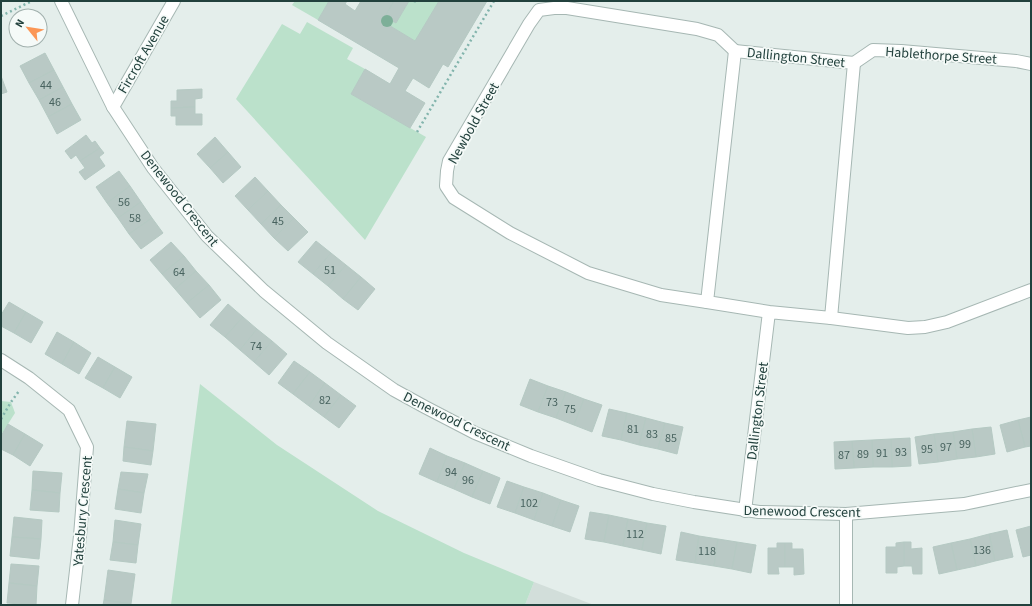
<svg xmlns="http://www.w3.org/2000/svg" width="1032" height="606" font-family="'Source Sans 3',sans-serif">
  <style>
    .built { fill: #d2deda }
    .green { fill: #bbe1cb }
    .building { fill: #b9c9c5; stroke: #b5c9c3 }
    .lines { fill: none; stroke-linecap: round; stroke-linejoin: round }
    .minor-casing { stroke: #a6b7b3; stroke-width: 14 }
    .path { stroke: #82b4ac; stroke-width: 2.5; stroke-dasharray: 2 3; stroke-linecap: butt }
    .minor { stroke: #fff; stroke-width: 12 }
    .tree { fill: #7daf98 }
    .labels { text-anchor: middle; stroke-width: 3.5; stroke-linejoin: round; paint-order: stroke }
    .number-label { font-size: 12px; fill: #48635f }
    .street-label { font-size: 14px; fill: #22413d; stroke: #f5faf8 }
  </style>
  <rect width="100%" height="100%" fill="#e4eeeb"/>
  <path class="built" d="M534,582L594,605H525Z"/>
  <g class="green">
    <path d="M295,1H329L318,20L292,5Z"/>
    <path d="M409,1H439L415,41L382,21L385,17L396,23Z"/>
    <path d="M307,22L353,48L347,59L365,69L351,94L426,137L365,240L236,99L282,24L300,34Z"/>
    <path d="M200,384L277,445L378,511L464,553L534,582L525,605H171Z"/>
    <path d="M1,401L11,402L15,413L1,435Z"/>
  </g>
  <g class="building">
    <path d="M329,1H347L345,4L355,11L361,1H394L382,21L415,41L439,1H487L448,67L443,64L429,88L413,78L405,91L425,103L410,128L351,94L365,69L390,84L399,68L318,20Z"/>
    <path d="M394,1H409L396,23L385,17Z"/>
    <path d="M45,53L54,70L29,83L20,66Z"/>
    <path d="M54,70L63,87L39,100L29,83Z"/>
    <path d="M1,76L7,92L1,94Z"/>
    <path d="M63,87L72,104L48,117L39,100Z"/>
    <path d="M202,89V98L195,99V107L171,108V101H177V90Z"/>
    <path d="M72,104L81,120L57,134L48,117Z"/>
    <path d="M195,107V114H202V125H176V116H171V108Z"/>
    <path d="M86,135L92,143L95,141L100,148L80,161L76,155L71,159L65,151Z"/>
    <path d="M215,137L228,152L210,168L197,154Z"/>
    <path d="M100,148L104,153L99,157L105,166L85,180L79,172L85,168L80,161Z"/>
    <path d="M228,152L241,167L223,183L210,168Z"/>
    <path d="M119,171L130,186L107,203L96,187Z"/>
    <path d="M255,177L268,191L248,210L235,196Z"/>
    <path d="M130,186L141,202L118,218L107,203Z"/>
    <path d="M268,191L281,205L261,224L248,210Z"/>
    <path d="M141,202L152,218L129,234L118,218Z"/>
    <path d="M281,205L294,218L274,238L261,224Z"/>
    <path d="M152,218L163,233L141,249L129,234Z"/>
    <path d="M294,218L308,232L288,251L274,238Z"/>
    <path d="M316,241L331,253L313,274L298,262Z"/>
    <path d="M171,242L184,256L162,274L150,260Z"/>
    <path d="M331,253L346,265L328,286L313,274Z"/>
    <path d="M184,256L196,271L175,289L162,274Z"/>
    <path d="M346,265L361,277L343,299L328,286Z"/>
    <path d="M196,271L209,285L187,303L175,289Z"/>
    <path d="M361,277L375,289L358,310L343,299Z"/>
    <path d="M209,285L221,300L200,318L187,303Z"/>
    <path d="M9,302L26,312L14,333L1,326V315Z"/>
    <path d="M228,304L243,317L225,337L210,325Z"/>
    <path d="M26,312L43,322L31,343L14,333Z"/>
    <path d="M243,317L257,329L240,350L225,337Z"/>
    <path d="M257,329L272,341L254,362L240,350Z"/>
    <path d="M57,332L74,342L62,364L45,354Z"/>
    <path d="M272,341L287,354L269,375L254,362Z"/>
    <path d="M74,342L91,353L79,374L62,364Z"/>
    <path d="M98,357L115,367L103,388L85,378Z"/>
    <path d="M294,361L310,372L293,394L278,383Z"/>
    <path d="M115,367L132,377L120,398L103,388Z"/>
    <path d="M310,372L325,383L309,406L293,394Z"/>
    <path d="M530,379L548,386L538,412L520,405Z"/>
    <path d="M325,383L341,395L324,417L309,406Z"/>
    <path d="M548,386L566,392L556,418L538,412Z"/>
    <path d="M566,392L584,399L574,425L556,418Z"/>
    <path d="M341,395L356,406L339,428L324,417Z"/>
    <path d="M584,399L602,405L592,432L574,425Z"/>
    <path d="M609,409L627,413L621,440L602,436Z"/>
    <path d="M627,413L646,418L639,445L621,440Z"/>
    <path d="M1031,417V446L1025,447L1018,420Z"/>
    <path d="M646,418L665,423L658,449L639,445Z"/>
    <path d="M1018,420L1025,447L1007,452L1000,425Z"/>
    <path d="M127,421L156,424L153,451L124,447Z"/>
    <path d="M665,423L683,427L677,454L658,449Z"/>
    <path d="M8,424L25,434L13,455L1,449V436Z"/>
    <path d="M991,427L995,454L976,457L972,429Z"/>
    <path d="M972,429L976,457L957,459L953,432Z"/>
    <path d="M953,432L957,459L938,462L934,434Z"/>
    <path d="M25,434L43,445L30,466L13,455Z"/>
    <path d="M934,434L938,462L919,464L915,437Z"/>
    <path d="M910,438L911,466L892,467L891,439Z"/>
    <path d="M891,439L892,467H873L872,440Z"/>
    <path d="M872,440L873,467L854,468L852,441Z"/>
    <path d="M852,441L854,468L835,469L834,442Z"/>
    <path d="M124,447L153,451L151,465L123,461Z"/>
    <path d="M430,448L447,456L437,482L419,474Z"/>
    <path d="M447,456L465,463L454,489L437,482Z"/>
    <path d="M465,463L483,471L472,497L454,489Z"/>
    <path d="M33,471L62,473L60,493L32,490Z"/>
    <path d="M483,471L500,478L490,504L472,497Z"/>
    <path d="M121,472L148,474L144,493L118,489Z"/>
    <path d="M507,481L524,487L515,513L497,507Z"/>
    <path d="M524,487L543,493L534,520L515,513Z"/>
    <path d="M118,489L144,493L141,513L115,509Z"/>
    <path d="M32,490L60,493L59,512L30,510Z"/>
    <path d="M543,493L561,500L552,526L534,520Z"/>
    <path d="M561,500L579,506L570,532L552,526Z"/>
    <path d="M590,512L609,515L604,542L585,539Z"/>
    <path d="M609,515L628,519L623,546L604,542Z"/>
    <path d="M14,517L42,520L41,539L12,537Z"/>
    <path d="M628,519L647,523L642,550L623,546Z"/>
    <path d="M115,520L141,524L138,545L113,542Z"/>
    <path d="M647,523L666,526L661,554L642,550Z"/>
    <path d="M1031,526V555L1023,557L1016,530Z"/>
    <path d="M1007,530L1013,557L995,561L989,534Z"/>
    <path d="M681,532L699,536L695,563L676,560Z"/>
    <path d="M989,534L995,561L976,566L970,539Z"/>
    <path d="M699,536L718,539L714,566L695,563Z"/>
    <path d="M12,537L41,539L39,559L10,556Z"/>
    <path d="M718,539L737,542L732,569L714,566Z"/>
    <path d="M970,539L976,566L957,570L951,543Z"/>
    <path d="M113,542L138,545L136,563L110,560Z"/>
    <path d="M737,542L756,545L751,573L732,569Z"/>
    <path d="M904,542H911V549L922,548V574H913L912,566H904Z"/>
    <path d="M904,542V566L897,567V573H886V547H896V543Z"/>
    <path d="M777,543H785V567H778L779,574H768V548H777Z"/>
    <path d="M785,543H792V549H803L804,574L794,575V567H785Z"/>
    <path d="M951,543L957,570L939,574L933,547Z"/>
    <path d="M11,564L39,566L37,586L9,583Z"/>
    <path d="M108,570L135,574L131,604L104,600Z"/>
    <path d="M9,583L37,586L36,605L7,603Z"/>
    <path d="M104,600L131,604L130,605H103Z"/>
  </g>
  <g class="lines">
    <g class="minor-casing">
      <g id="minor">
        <path d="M61,1L113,107L153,168L207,236L264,291L327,343L394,390L425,407L475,433L531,456L599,480L653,494L694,502L759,512L846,514L964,504L1031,490"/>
        <path d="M854,63L873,50L901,51L1016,61L1031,64"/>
        <path d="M113,107L174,1"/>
        <path d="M707,302L661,295L588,273L510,233L454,198L446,186L447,171L449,161L529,24L539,10L554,8H567L697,29L718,35L735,51"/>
        <path d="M831,318L908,328L925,327L947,322L1031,290"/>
        <path d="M1,360L29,378L69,410L87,447L80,536L72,605"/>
        <path d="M745,511L769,312L707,302L735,51L854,63L831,318L769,312"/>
        <path d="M846,605V514"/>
      </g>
    </g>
    <g class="path">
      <path d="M414,1L417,2L418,1"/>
      <path d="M1,16L32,1"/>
      <path d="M417,132L494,1"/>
      <path d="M1,419L11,402L19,391"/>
    </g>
    <use href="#minor" class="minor"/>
  </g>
  <circle class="tree" cx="387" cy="21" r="6"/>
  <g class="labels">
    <g class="number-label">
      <text x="46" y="89">44</text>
      <text x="55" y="106">46</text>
      <text x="124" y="206">56</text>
      <text x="135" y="222">58</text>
      <text x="278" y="225">45</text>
      <text x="330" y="274">51</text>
      <text x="179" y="276">64</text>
      <text x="256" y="350">74</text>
      <text x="325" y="404">82</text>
      <text x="552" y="406">73</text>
      <text x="570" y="413">75</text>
      <text x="633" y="433">81</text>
      <text x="652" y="438">83</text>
      <text x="671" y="442">85</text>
      <text x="965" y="448">99</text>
      <text x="946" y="451">97</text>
      <text x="927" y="453">95</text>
      <text x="901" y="456">93</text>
      <text x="882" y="457">91</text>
      <text x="863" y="458">89</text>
      <text x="844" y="459">87</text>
      <text x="451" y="476">94</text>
      <text x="468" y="484">96</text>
      <text x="529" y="507">102</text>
      <text x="635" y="538">112</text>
      <text x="982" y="554">136</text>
      <text x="707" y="555">118</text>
    </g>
    <g class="street-label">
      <text transform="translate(143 54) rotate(-60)" y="5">Fircroft Avenue</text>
      <text transform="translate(941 55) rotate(4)" y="5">Hablethorpe Street</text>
      <text transform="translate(796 57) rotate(6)" y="5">Dallington Street</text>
      <text transform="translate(473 123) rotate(-61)" y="5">Newbold Street</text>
      <text transform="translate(180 198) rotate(52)" y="5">Denewood Crescent</text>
      <text transform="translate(757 411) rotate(-83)" y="5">Dallington Street</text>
      <text transform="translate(457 421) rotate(26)" y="5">Denewood Crescent</text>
      <text transform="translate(82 511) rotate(-85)" y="5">Yatesbury Crescent</text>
      <text transform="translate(802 511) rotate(1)" y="5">Denewood Crescent</text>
    </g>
  </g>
  <rect width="1032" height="606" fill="none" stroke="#22413d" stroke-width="4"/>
  <g transform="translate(28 28) rotate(300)"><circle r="19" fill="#f5faf8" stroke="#a1b0ad"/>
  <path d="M0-3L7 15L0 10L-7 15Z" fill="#fb9655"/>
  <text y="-6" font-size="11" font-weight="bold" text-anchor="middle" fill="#22413d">N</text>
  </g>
</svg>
